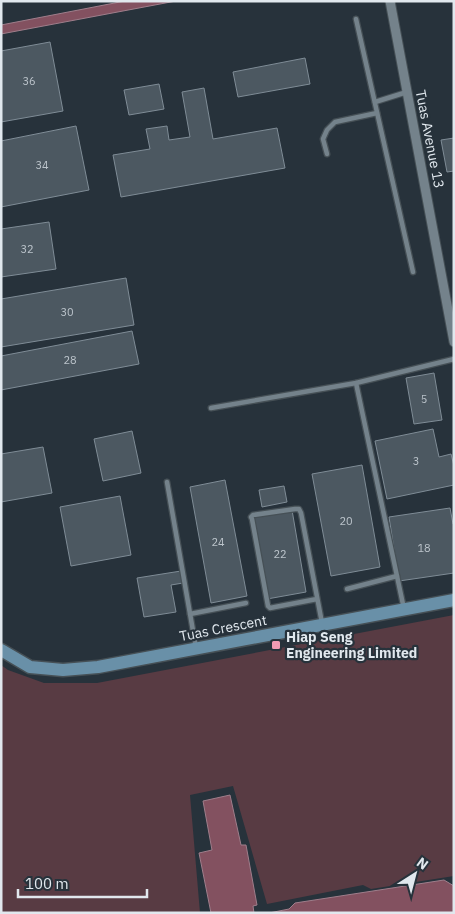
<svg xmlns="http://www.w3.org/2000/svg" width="455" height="914" font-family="'IBM Plex Sans',sans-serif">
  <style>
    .green { fill: #583b43 }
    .water { fill: #835160; stroke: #9f7e8b }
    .building { fill: #4c5861; stroke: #7f8c96 }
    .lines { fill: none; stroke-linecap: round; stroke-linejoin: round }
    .lane-casing { stroke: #465056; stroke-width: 7 }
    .street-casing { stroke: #465056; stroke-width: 11 }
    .secondary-casing { stroke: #465056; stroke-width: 15 }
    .lane { stroke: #74828b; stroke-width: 4.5 }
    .street { stroke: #74828b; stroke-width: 9 }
    .secondary { stroke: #6990a8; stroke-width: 12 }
    .poi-dot { fill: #f19ab3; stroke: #27323b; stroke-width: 2 }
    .labels { text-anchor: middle; stroke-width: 4.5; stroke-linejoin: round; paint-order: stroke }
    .number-label { font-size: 11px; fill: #bcc4cb }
    .street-label { font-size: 14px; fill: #e1e8ee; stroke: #27323b }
    .poi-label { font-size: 14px; font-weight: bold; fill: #e1e8ee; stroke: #27323b; text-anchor: start }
  </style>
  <rect width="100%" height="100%" fill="#27323b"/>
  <path class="green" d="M454,615V876L371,889L363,885L267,904L233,786L190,795L200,913H1V665L8,670L44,683H97Z"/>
  <g class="water">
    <path d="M125,1H176L1,34V25Z"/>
    <path d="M230,795L241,845H246L257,905L253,906L254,913H211L199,853L212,850L203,801Z"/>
    <path d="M444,880L454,886V913H269L289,909L295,903Z"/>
  </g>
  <g class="building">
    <path d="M50,42L63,111L1,122V51Z"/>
    <path d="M305,58L310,84L238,97L233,72Z"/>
    <path d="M159,84L164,109L129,115L124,90Z"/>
    <path d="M204,88L213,139L277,128L285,168L121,197L113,155L150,149L146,129L167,126L169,140L190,137L182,92Z"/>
    <path d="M76,126L89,190L1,207V141Z"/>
    <path d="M454,138V171L447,172L441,140Z"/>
    <path d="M49,222L56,269L1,277V229Z"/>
    <path d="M126,278L134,325L1,347V299Z"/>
    <path d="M132,331L139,364L1,390V356Z"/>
    <path d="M434,373L442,420L414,424L406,378Z"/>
    <path d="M433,429L439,457L451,454L454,466V485L387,499L375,441Z"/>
    <path d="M132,431L141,473L103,481L94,439Z"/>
    <path d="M43,447L52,493L1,502V454Z"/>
    <path d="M362,465L380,567L331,576L312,474Z"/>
    <path d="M225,480L247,596L211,603L190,487Z"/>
    <path d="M284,486L287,502L262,507L259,490Z"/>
    <path d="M120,496L131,555L71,566L60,507Z"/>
    <path d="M450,508L453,524H454V573L399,581L389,517Z"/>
    <path d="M292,510L306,592L267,599L253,517Z"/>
    <path d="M181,571L183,583L171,585L176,612L144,617L137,578Z"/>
  </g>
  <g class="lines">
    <g class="lane-casing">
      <g id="lane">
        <path d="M356,19L413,272"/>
        <path d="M375,102L407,92"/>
        <path d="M327,154L323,139L327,130L335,122L377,113"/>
        <path d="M356,383L404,609"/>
        <path d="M211,408L356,383L454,359"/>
        <path d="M167,482L196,648"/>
        <path d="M347,589L397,576"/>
        <path d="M317,599L275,607L270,608L268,606L252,519L251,517L253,515L295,509H299L301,513L322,623"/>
        <path d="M190,614L246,603"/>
      </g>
    </g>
    <g class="street-casing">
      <path id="street" d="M390,1L454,342"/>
    </g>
    <g class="secondary-casing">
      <path id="secondary" d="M1,650L30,667L63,670L98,667L454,600"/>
    </g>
    <use href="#lane" class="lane"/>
    <use href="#street" class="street"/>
    <use href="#secondary" class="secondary"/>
  </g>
  <rect class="poi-dot" x="271" y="640" width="10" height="10" rx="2.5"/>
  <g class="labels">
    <g class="number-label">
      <text x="29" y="85">36</text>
      <text x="42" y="169">34</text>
      <text x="27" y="253">32</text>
      <text x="67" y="316">30</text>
      <text x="70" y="364">28</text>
      <text x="424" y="403">5</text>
      <text x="416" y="465">3</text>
      <text x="346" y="525">20</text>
      <text x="218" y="546">24</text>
      <text x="424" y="552">18</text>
      <text x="280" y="558">22</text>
    </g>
    <g class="street-label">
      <text transform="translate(430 139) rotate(79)" y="5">Tuas Avenue 13</text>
      <text transform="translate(223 628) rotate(-11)" y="5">Tuas Crescent</text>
    </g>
    <g class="poi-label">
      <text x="286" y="642">Hiap Seng<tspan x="286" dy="16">Engineering Limited</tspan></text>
    </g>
  </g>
  <rect width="455" height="914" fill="none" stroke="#e1e8ee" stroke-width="5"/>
  <g transform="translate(415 874) rotate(36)" stroke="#27323b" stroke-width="4" paint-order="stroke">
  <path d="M0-4L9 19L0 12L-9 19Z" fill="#e1e8ee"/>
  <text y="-8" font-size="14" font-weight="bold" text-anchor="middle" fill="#e1e8ee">N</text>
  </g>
  <path d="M18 889v8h129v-8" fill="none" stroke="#e1e8ee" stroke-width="2.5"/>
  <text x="25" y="889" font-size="15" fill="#e1e8ee" stroke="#27323b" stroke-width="4" paint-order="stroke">100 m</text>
</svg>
